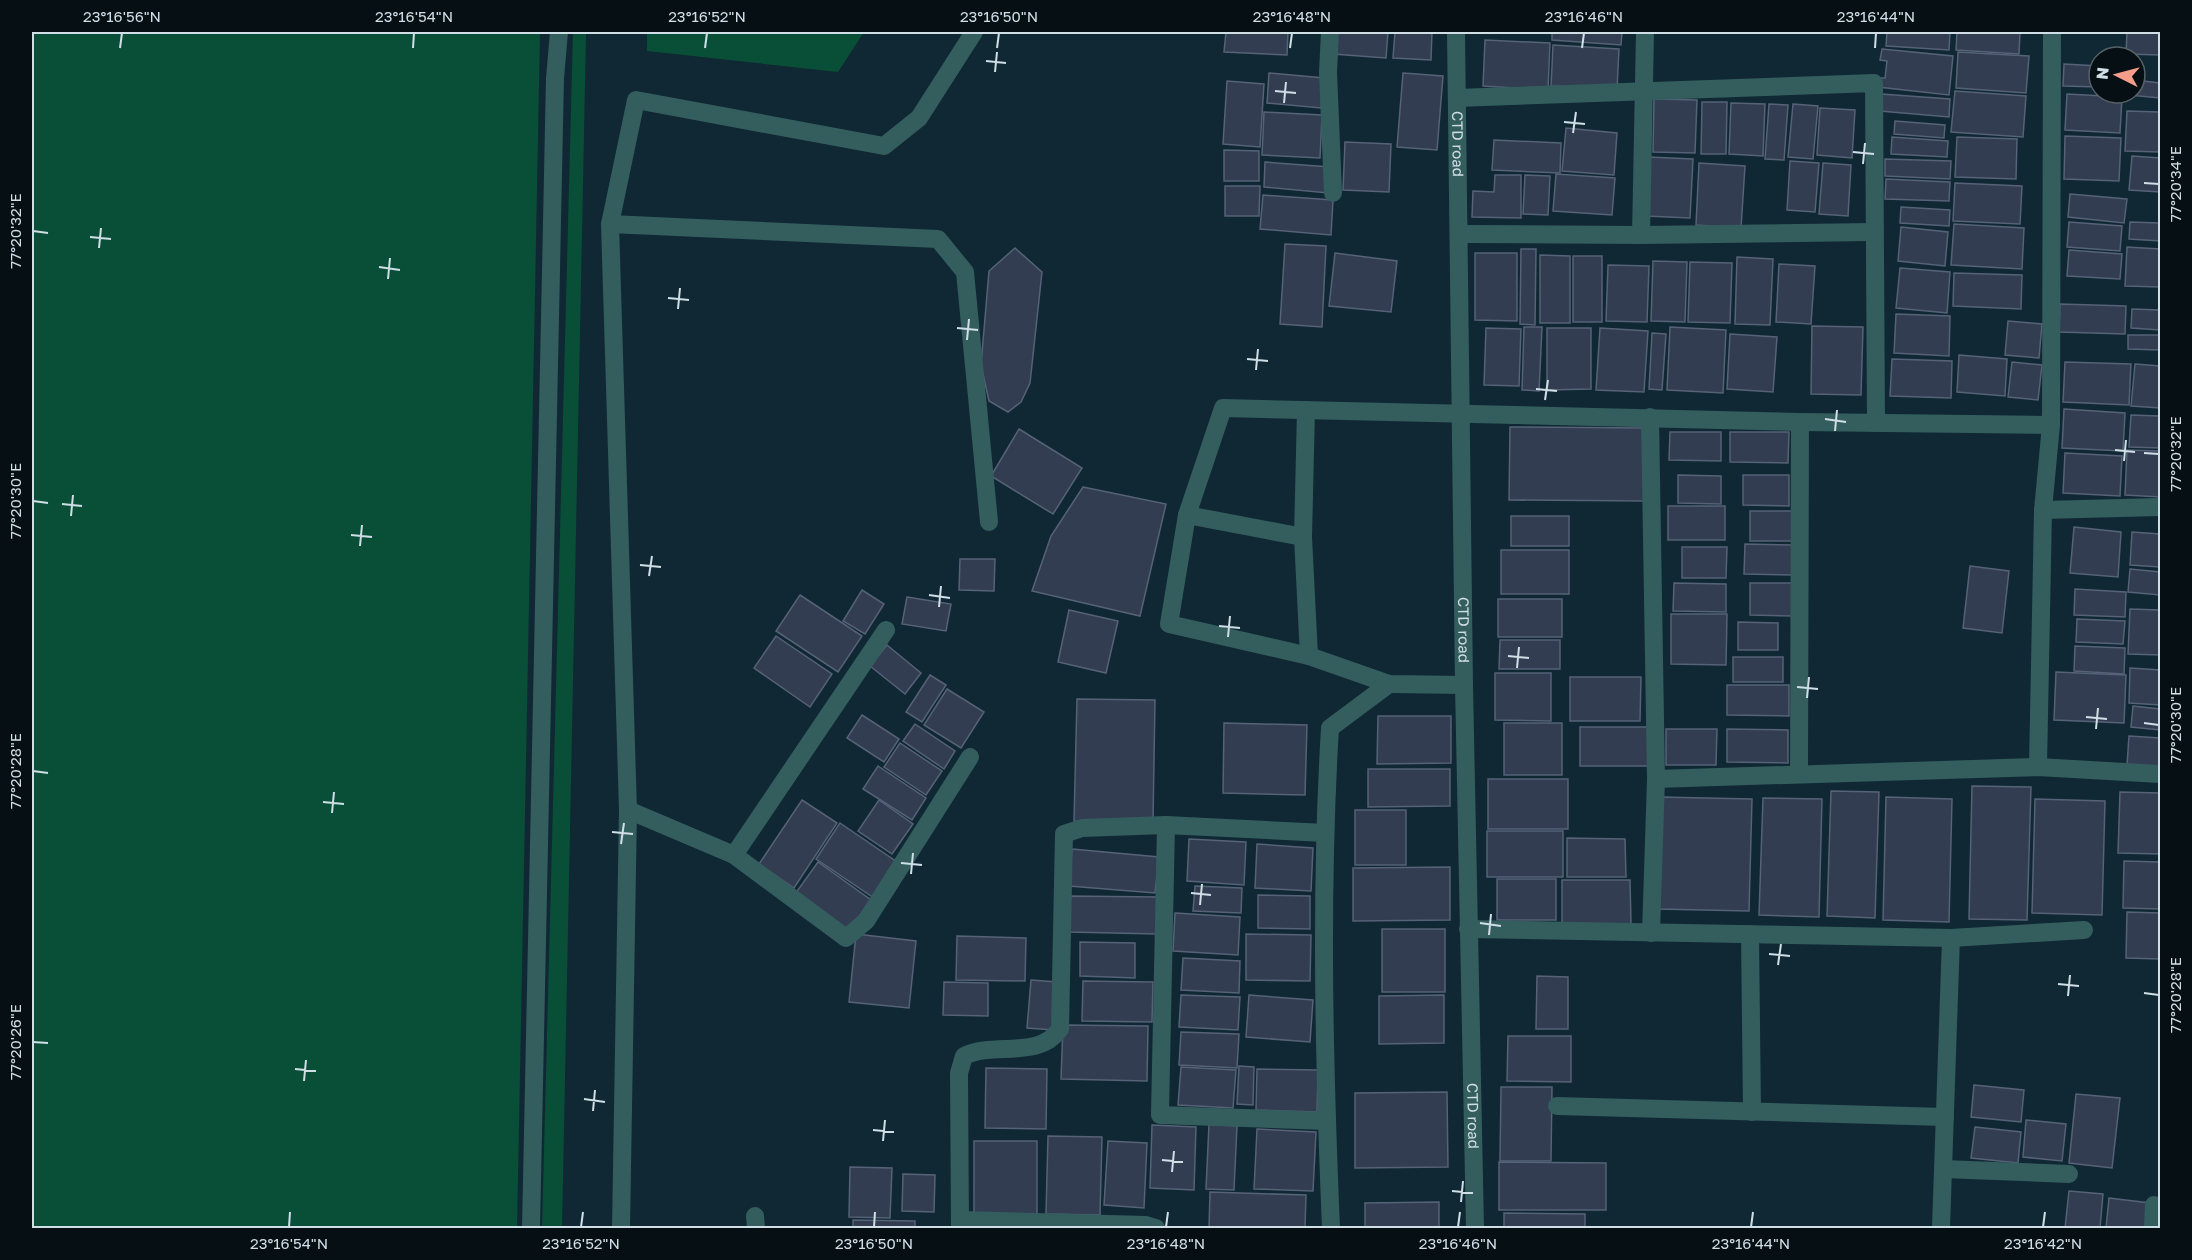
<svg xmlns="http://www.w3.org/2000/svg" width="2192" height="1260" font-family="'Golos Text',sans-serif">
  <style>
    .green { fill: #094f38 }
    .building { fill: #333d51; stroke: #566277; stroke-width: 1.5 }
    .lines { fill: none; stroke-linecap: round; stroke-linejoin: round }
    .minor { stroke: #345d5e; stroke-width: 18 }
    .ticks { fill: none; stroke: #d0dee6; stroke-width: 2 }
    .labels { text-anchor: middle; stroke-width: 6; stroke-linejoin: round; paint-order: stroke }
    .street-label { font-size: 15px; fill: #d0dee6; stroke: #060f14 }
    .neatline { fill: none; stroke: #d0dee6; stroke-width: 2 }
    .ticks-label { font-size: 15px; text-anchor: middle; fill: #d0dee6 }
  </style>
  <rect width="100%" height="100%" fill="#0f2833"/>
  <g class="green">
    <path d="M32,32H540L517,1228H32Z"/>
    <path d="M573,32H864L838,72L647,51V34H586L562,1228H542Z"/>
  </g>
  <g class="building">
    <path d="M1226,32H1288L1287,55L1224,52Z"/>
    <path d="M1335,32H1388L1386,58L1333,54Z"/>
    <path d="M1395,32H1432L1431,60L1393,58Z"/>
    <path d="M1552,32H1622L1621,45L1552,40Z"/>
    <path d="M1887,32H1950L1949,50L1886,46Z"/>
    <path d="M1957,32H2020L2019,54L1956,50Z"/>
    <path d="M2127,32H2160V55L2126,54Z"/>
    <path d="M1485,40L1550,43L1548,90L1483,86Z"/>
    <path d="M1553,45L1619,49L1617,90L1551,86Z"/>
    <path d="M1882,49L1953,56L1949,95L1878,87L1879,78H1885L1887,61L1880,60Z"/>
    <path d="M1958,52L2029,56L2026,93L1956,88Z"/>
    <path d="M2064,64L2099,66V87L2063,86Z"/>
    <path d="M1269,73L1324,78L1321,108L1267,103Z"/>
    <path d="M1403,73L1443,76L1437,150L1397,147Z"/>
    <path d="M2135,80L2160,83V98L2128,95L2135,93Z"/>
    <path d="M1227,81L1264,84L1260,147L1223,144Z"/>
    <path d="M1955,91L2026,96L2023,137L1951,132Z"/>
    <path d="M1881,94L1950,99L1949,117L1880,111Z"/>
    <path d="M2067,94L2122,97L2120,133L2065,130Z"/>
    <path d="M1654,99L1697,100L1695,153L1653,152Z"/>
    <path d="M1702,102H1727L1726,154H1701Z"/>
    <path d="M1731,103L1765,104L1763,156L1729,154Z"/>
    <path d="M1769,104L1788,105L1784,160L1765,159Z"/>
    <path d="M1793,104L1818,106L1813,159L1788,157Z"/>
    <path d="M1820,108L1855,110L1852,158L1817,155Z"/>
    <path d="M2127,111L2160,112V152L2125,151Z"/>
    <path d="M1264,112L1322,115L1320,158L1262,155Z"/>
    <path d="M1895,121L1945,125L1944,138L1894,134Z"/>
    <path d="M1566,128L1617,133L1614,175L1562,171Z"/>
    <path d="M2065,136L2121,138L2119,181L2064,179Z"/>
    <path d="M1892,137L1948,141L1947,157L1891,154Z"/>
    <path d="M1957,137L2017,139L2016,179L1955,177Z"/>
    <path d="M1494,140L1561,143L1560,173L1492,170Z"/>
    <path d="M1345,142L1391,144L1389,192L1343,190Z"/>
    <path d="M1224,150L1259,151V181H1224Z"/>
    <path d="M2132,156L2160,158V192L2129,190Z"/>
    <path d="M1648,157L1693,159L1690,218L1645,216Z"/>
    <path d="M1885,159L1951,161L1950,179L1885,176Z"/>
    <path d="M1790,161L1819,163L1815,212L1787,210Z"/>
    <path d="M1265,162L1330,167L1328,193L1264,187Z"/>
    <path d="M1699,163L1745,166L1741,228L1696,225Z"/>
    <path d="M1823,163L1851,165L1848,216L1819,214Z"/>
    <path d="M1556,174L1615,178L1612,215L1553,211Z"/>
    <path d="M1495,175H1521V218L1472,217L1473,191L1494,192Z"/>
    <path d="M1525,175L1550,176L1548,215L1523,214Z"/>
    <path d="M1886,179L1950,182L1949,201L1885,199Z"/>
    <path d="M1955,183L2022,186L2020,224L1953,221Z"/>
    <path d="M1225,186H1260L1259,216H1225Z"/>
    <path d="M2070,194L2127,199L2124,223L2068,217Z"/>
    <path d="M1263,195L1333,200L1331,235L1260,229Z"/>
    <path d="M1901,207L1950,210L1949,226L1900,223Z"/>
    <path d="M2069,222L2122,226L2120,251L2067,247Z"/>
    <path d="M2130,222L2160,223V241L2129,239Z"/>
    <path d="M1954,224L2024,228L2022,269L1951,265Z"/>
    <path d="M1901,227L1948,232L1945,266L1898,261Z"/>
    <path d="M1285,244L1326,246L1322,327L1280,324Z"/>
    <path d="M2127,247L2160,249V287L2125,286Z"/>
    <path d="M1015,248L1042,272L1030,383L1021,402L1008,412L989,401L981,365L989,271Z"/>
    <path d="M1521,249H1536L1535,325L1520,324Z"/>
    <path d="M2069,250L2122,254L2120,279L2067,276Z"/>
    <path d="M1335,253L1397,261L1391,312L1329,306Z"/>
    <path d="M1475,253H1517V321L1475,320Z"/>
    <path d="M1540,255L1570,256V323H1540Z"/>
    <rect x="1573" y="256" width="29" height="66"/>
    <path d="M1737,257L1773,259L1770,325L1735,324Z"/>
    <path d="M1653,261L1687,262L1685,322L1651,321Z"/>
    <path d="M1690,262L1732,263L1730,323L1688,322Z"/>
    <path d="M1779,264L1815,266L1811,324L1776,322Z"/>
    <path d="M1608,265L1649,266L1647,322L1606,321Z"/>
    <path d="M1900,268L1950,272L1947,313L1896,308Z"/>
    <path d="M1954,273L2022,275L2021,309L1953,306Z"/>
    <path d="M2060,304L2126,306L2125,334L2059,332Z"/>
    <path d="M2132,309L2160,310V330L2131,328Z"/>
    <path d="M1896,314L1950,316L1949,356L1894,353Z"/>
    <path d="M2008,321L2042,324L2039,358L2005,355Z"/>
    <path d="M1812,326L1863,327L1861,395L1811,394Z"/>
    <path d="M1524,327H1542L1539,391L1522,390Z"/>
    <path d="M1670,327L1726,330L1723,393L1667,390Z"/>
    <path d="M1486,328L1521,329L1519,386L1484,385Z"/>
    <path d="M1547,328H1591V389L1547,390Z"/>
    <path d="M1600,328L1648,331L1644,392L1596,390Z"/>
    <path d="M1652,333L1666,334L1662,390L1649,389Z"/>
    <path d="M1730,334L1777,337L1773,392L1727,389Z"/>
    <path d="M2128,335H2160V350L2128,349Z"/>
    <path d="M1959,355L2007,359L2005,396L1957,392Z"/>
    <path d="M1892,359L1952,361L1951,398L1890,396Z"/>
    <path d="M2012,362L2042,365L2038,400L2008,397Z"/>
    <path d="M2065,362L2131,364L2129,405L2063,402Z"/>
    <path d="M2135,364L2160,366V408L2131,406Z"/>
    <path d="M2064,409L2125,413L2123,451L2062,448Z"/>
    <path d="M2131,415L2160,416V448L2129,447Z"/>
    <path d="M1510,427L1645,428V501L1509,500Z"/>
    <path d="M1019,429L1082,468L1053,514L991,476Z"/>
    <path d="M1670,432H1721V461L1669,460Z"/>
    <path d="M1730,432H1789L1788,463L1730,462Z"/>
    <path d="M2127,450L2160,451V497L2125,495Z"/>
    <path d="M2065,453L2122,456L2120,496L2063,493Z"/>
    <path d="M1678,475L1721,476V504L1678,503Z"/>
    <path d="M1743,475H1789V506L1743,505Z"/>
    <path d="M1083,487L1166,504L1140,616L1032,591L1051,536Z"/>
    <rect x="1668" y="506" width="57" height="34"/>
    <path d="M1750,511H1795L1794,541H1750Z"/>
    <rect x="1511" y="516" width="58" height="30"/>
    <path d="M2074,527L2121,532L2118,577L2070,573Z"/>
    <path d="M2132,532L2160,534V567L2130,565Z"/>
    <path d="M1745,544L1794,545V575L1744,574Z"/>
    <path d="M1682,547H1727L1726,578H1682Z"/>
    <rect x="1501" y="550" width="68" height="44"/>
    <path d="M960,559H995L994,591L959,590Z"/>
    <path d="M1970,566L2009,571L2002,633L1963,628Z"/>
    <path d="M2130,569L2160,572V595L2128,592Z"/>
    <path d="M1674,583L1726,584V612L1673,611Z"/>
    <path d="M1750,583H1794V616L1750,615Z"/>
    <path d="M2075,589L2126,592L2125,617L2074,615Z"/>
    <path d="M862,590L884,604L865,634L843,621Z"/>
    <path d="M800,595L862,636L838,672L776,631Z"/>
    <path d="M907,597L951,604L946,631L902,624Z"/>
    <rect x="1498" y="599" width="64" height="38"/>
    <path d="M2130,609L2160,610V655L2128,654Z"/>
    <path d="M1069,610L1118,621L1106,673L1058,662Z"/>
    <path d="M1671,614H1727L1726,665L1671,664Z"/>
    <path d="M2077,619L2125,621L2123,644L2076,642Z"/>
    <path d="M1738,622L1778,623V650H1738Z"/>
    <path d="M776,636L832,674L810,707L754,668Z"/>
    <path d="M1500,640H1560V669H1499Z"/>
    <path d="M887,645L921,673L905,694L870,666Z"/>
    <path d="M2075,646L2125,648L2124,674L2074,671Z"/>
    <rect x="1733" y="657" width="50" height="25"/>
    <path d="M2130,668L2160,670V705L2129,703Z"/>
    <path d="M2056,672L2126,675L2124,723L2054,720Z"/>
    <path d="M1495,673H1551V721L1495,720Z"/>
    <path d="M930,675L946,685L922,722L906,712Z"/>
    <path d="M1570,677H1641L1640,721H1570Z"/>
    <path d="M1727,685H1789V716L1727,715Z"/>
    <path d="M947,689L984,712L961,748L924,725Z"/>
    <path d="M1077,699L1155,700L1153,822L1074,821Z"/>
    <path d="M2133,706L2160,709V730L2131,727Z"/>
    <path d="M862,715L899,739L884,762L847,738Z"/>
    <path d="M1378,716H1451V763L1377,764Z"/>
    <path d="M1224,723L1307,725L1305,795L1223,793Z"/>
    <rect x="1504" y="723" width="58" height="52"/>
    <path d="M915,724L955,751L944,769L903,741Z"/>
    <rect x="1580" y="727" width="69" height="39"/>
    <path d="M1666,729H1717L1716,765H1666Z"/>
    <path d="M1727,729L1788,730V763L1727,762Z"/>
    <path d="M2129,736L2160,738V767L2127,765Z"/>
    <path d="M900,743L942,771L926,795L884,767Z"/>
    <path d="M878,766L926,798L912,820L863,789Z"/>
    <path d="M1368,769H1450V806L1368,807Z"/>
    <rect x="1488" y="779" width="80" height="50"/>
    <path d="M1972,786L2031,787L2027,920L1969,919Z"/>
    <path d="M1831,791L1879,792L1875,918L1827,916Z"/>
    <path d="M2120,792L2160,793V854L2118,853Z"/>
    <path d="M1660,797L1752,799L1749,911L1657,909Z"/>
    <path d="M1886,797L1952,799L1949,922L1883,920Z"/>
    <path d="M1763,798L1822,799L1819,917L1759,915Z"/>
    <path d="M2035,799L2105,801L2102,915L2032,913Z"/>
    <path d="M802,800L837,823L794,888L759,864Z"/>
    <path d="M879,800L913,824L892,854L858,831Z"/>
    <rect x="1355" y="810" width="51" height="55"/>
    <path d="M840,823L897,862L874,898L816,859Z"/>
    <rect x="1487" y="831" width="76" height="46"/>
    <path d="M1567,838L1625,839L1626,877H1567Z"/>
    <path d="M1189,839L1246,842L1244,885L1187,881Z"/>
    <path d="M1257,844L1313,848L1311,891L1255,888Z"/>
    <path d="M1072,849L1159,857L1155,893L1069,886Z"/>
    <path d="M2124,861L2160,862V909L2123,908Z"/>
    <path d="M818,862L871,900L848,932L795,894Z"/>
    <path d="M1450,867V920L1353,921V868Z"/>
    <rect x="1497" y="879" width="59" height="41"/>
    <path d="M1562,880H1630L1631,924H1562Z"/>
    <path d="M1195,886L1242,888L1241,913L1193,911Z"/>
    <path d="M1258,895L1310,896V929L1258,928Z"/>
    <path d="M1069,896L1157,897V934L1068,932Z"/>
    <path d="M2127,912L2160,913V959L2126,958Z"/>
    <path d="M1175,913L1240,917L1238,955L1173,951Z"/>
    <rect x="1382" y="929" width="63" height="63"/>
    <path d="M856,934L916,941L909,1008L849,1002Z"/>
    <path d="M1246,934L1311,935L1310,981L1246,980Z"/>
    <path d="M957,936L1026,938L1025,981L956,980Z"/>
    <path d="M1080,942L1135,943V978L1080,976Z"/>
    <path d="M1183,958L1240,961L1239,993L1181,990Z"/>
    <path d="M1537,976L1568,977V1029H1536Z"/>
    <path d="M1031,980L1057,982L1054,1030L1027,1028Z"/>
    <path d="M1083,981L1153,982L1152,1022L1082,1021Z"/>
    <path d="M944,982L988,983V1016L943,1015Z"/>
    <path d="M1181,995L1240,997L1238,1030L1179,1027Z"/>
    <path d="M1249,995L1313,1000L1310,1042L1246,1037Z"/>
    <path d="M1444,995V1043L1379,1044V996Z"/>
    <path d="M1063,1025L1148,1026L1147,1081L1061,1079Z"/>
    <path d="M1181,1032L1239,1034L1237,1068L1179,1065Z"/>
    <path d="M1508,1036H1571V1082L1507,1081Z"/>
    <path d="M1239,1066L1254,1067L1253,1105L1237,1104Z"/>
    <path d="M1181,1067L1236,1070L1233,1108L1178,1105Z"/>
    <path d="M986,1068L1047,1069L1046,1129L985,1128Z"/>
    <path d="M1257,1069L1318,1070L1317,1112L1256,1110Z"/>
    <path d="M1974,1085L2024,1090L2021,1122L1971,1117Z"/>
    <path d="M1501,1087H1552L1551,1161H1500Z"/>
    <path d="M1447,1092L1448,1167L1355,1168V1093Z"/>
    <path d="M2076,1094L2120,1098L2112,1168L2069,1163Z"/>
    <path d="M2026,1120L2066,1124L2062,1161L2023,1157Z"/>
    <path d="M1209,1124L1237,1126L1234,1190L1206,1189Z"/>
    <path d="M1152,1125L1196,1127L1194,1190L1150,1188Z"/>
    <path d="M1975,1127L2021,1132L2018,1163L1971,1158Z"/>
    <path d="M1257,1129L1316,1132L1313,1191L1254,1189Z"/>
    <path d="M1048,1136L1102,1137L1100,1215L1046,1214Z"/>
    <path d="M974,1141H1037V1214L974,1215Z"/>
    <path d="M1108,1141L1147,1143L1144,1208L1104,1205Z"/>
    <path d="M1499,1162L1606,1163V1210H1499Z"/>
    <path d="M850,1167L892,1168L890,1218L849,1217Z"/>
    <path d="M903,1174L935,1175L934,1212L902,1211Z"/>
    <path d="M2069,1191L2103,1194L2100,1228H2065Z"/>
    <path d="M1210,1192L1306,1195L1305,1228H1209Z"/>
    <path d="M2109,1198L2150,1203L2148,1228H2106Z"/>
    <path d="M1439,1202V1228H1365V1203Z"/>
    <path d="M1504,1213L1585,1214V1228H1504Z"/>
    <path d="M853,1220L915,1221V1228H853Z"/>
  </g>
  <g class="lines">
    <g class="minor">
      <path d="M1330,32L1328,72L1333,193"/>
      <path id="s1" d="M1456,32L1464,685L1475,1228"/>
      <path d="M1457,98L1874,83L1876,423"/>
      <path d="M610,224L938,239L965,272L989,522"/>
      <path d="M1460,234L1641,235L1873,232"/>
      <path d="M1641,235L1645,32"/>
      <path d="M1306,410L1303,537L1309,656"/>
      <path d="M1650,417L1656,779L1651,933"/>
      <path d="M2043,510L2160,507"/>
      <path d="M1187,515L1303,537"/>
      <path d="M1464,685L1389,684L1309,656L1169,624L1187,515L1223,408L1800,422L2051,425"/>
      <path d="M2038,767L2043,510L2051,425L2052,32"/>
      <path d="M1799,774L1800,422"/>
      <path d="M1656,779L2038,767L2160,774"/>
      <path d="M628,810L734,855L846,938L866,921L970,757"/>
      <path d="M1166,825L1160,1115L1326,1121"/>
      <path d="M734,855L886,630"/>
      <path d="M1468,929L1951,938L2084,930"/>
      <path d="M1750,934L1752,1112"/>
      <path d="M1557,1106L1945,1117"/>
      <path d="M1943,1169L2069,1174"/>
      <path d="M755,1216L756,1228"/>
      <path d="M960,1220L1146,1225L1156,1228"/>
      <path d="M531,1228L555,78L559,32"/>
      <path d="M621,1228L628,810L610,224L636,100L884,146L919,118L974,32"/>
      <path d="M960,1228L959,1073L964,1056C994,1041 1039,1060 1060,1029L1064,834L1082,828L1166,825L1325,833"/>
      <path d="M1331,1228C1324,1062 1320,894 1330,728L1389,684"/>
      <path d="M1941,1228L1951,938"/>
      <path d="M2153,1228L2154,1205"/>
    </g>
  </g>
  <path class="ticks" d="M120,48L122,33M413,48L414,33M705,48L707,33M997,48L999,33M1290,48L1292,33M1582,48L1584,33M1875,48L1876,33M986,61L1006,63M995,72L997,52M1275,91L1296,93M1284,103L1286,82M1564,122L1585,124M1573,133L1576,112M1853,152L1874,154M1863,164L1865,143M2144,183L2159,184M33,231L48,233M90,237L111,239M99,248L101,228M379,267L400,270M388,279L390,258M668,298L689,300M678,309L680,288M957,328L978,330M967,340L969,319M1247,359L1268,361M1256,370L1258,349M1536,389L1557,391M1545,400L1548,380M1825,419L1846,422M1835,431L1837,410M2115,450L2135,452M2144,453L2159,454M2124,461L2126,440M33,501L48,503M62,504L82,506M71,516L73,495M351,535L372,537M360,546L362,525M640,565L661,567M649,576L652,556M929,595L950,598M939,607L941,586M1219,626L1240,628M1228,637L1230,616M1508,656L1529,658M1517,668L1519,647M1797,687L1818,689M1807,698L1809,677M2086,717L2107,719M2144,723L2159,725M2096,729L2098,708M33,771L48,773M323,802L344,804M332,813L334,792M612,832L633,834M621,844L624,823M901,863L922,865M911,874L913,853M1191,893L1211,895M1200,905L1202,884M1480,923L1501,926M1489,935L1491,914M1769,954L1790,956M1778,965L1781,944M2058,984L2079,986M2144,993L2159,995M2068,996L2070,975M33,1042L48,1043M295,1069L316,1071M304,1081L306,1060M584,1099L605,1102M593,1111L595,1090M873,1130L894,1132M883,1141L885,1120M1162,1160L1183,1162M1172,1172L1174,1151M1452,1191L1473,1193M1461,1202L1463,1181M289,1227L290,1212M581,1227L583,1212M874,1227L875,1212M1166,1227L1168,1212M1458,1227L1460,1212M1751,1227L1753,1212M2043,1227L2045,1212"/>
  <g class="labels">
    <g class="street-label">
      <text dy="5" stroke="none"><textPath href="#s1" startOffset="112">CTD road</textPath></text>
      <text dy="5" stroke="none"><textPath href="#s1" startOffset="598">CTD road</textPath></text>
      <text dy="5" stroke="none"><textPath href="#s1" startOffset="1084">CTD road</textPath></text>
    </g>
  </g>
  <rect width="2192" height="1260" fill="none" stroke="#060f14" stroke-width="66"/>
  <g transform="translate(2117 75) rotate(276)"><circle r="28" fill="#060f14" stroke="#576268" stroke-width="1.5"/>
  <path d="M0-4.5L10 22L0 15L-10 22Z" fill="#f49e89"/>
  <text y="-9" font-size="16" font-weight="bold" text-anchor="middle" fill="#d0dee6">N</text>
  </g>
  <rect x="33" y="33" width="2126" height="1194" class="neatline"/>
  <g class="ticks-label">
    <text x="122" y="22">23°16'56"N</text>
    <text x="414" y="22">23°16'54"N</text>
    <text x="707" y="22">23°16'52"N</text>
    <text x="999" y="22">23°16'50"N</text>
    <text x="1292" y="22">23°16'48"N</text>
    <text x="1584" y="22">23°16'46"N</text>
    <text x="1876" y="22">23°16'44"N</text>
    <text transform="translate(2176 184) rotate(-90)" y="5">77°20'34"E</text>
    <text transform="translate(16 231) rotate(-90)" y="5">77°20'32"E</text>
    <text transform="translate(2176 454) rotate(-90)" y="5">77°20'32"E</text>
    <text transform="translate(16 501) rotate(-90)" y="5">77°20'30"E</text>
    <text transform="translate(2176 725) rotate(-90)" y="5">77°20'30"E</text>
    <text transform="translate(16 771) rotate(-90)" y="5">77°20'28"E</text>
    <text transform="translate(2176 995) rotate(-90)" y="5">77°20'28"E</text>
    <text transform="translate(16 1042) rotate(-90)" y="5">77°20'26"E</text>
    <text x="289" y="1249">23°16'54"N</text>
    <text x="581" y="1249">23°16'52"N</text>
    <text x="874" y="1249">23°16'50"N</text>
    <text x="1166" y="1249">23°16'48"N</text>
    <text x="1458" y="1249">23°16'46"N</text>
    <text x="1751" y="1249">23°16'44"N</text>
    <text x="2043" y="1249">23°16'42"N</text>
  </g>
</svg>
